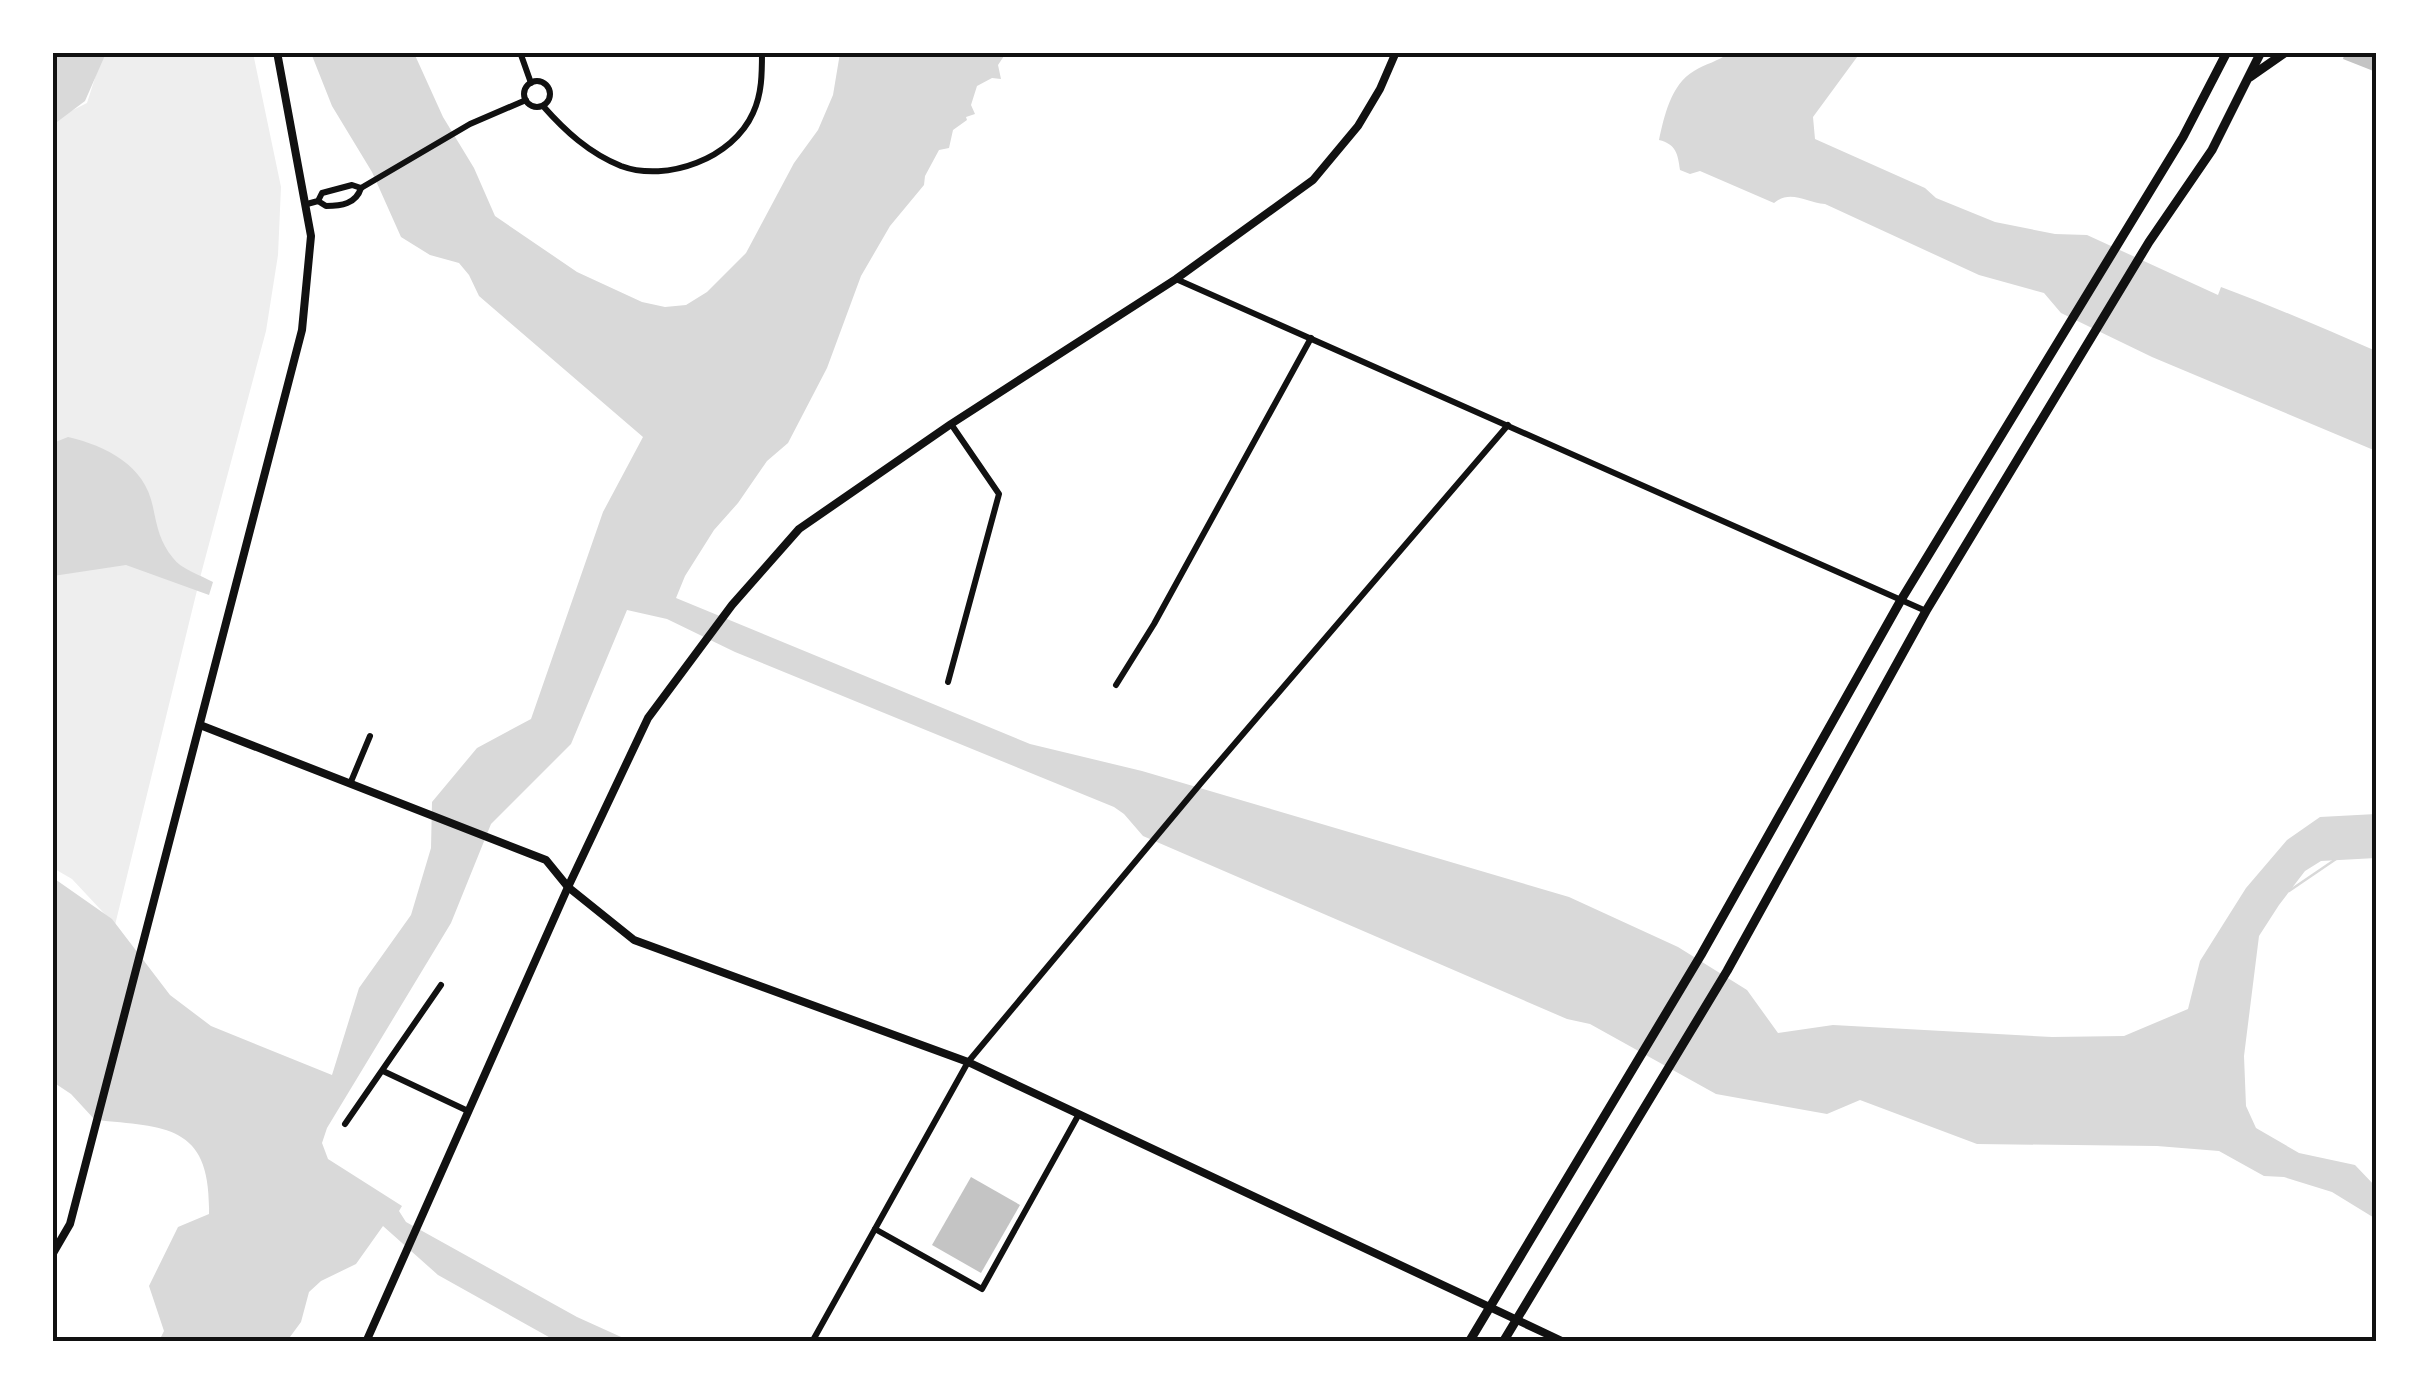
<svg xmlns="http://www.w3.org/2000/svg" width="2429" height="1394" font-family="Overpass,sans-serif">
  <style>
    .green { fill: #eee }
    .water { fill: #d9d9d9 }
    .lines { fill: none; stroke-linecap: round; stroke-linejoin: round }
    .stream { stroke: #d9d9d9; stroke-width: 2.5 }
    .building { fill: #c4c4c4 }
    .minor { stroke: #111; stroke-width: 6 }
    .tertiary { stroke: #111; stroke-width: 8 }
    .primary { stroke: #111; stroke-width: 9 }
    .neatline { fill: none; stroke: #111; stroke-width: 4 }
  </style>
  <rect width="100%" height="100%" fill="#fff"/>
  <path class="green" d="M103,53H253L281,187L278,255L266,331L201,574L115,925L72,879L53,868V120L87,103Z"/>
  <g class="water">
    <path d="M53,52L106,53L85,101L53,125Z"/>
    <path d="M311,53H414L443,117L474,168L495,216L577,272L642,302L665,307L686,305L707,292L746,253L794,163L818,130L833,95L840,53H1006L998,65L1001,79L992,78L977,86L971,105L975,114L966,117L967,120L953,130L949,148L939,150L925,176L924,185L890,226L861,276L827,368L788,443L767,461L738,503L714,530L685,576L676,598L1030,744L1142,771L1569,897L1678,947L1747,990L1778,1033L1833,1025L2052,1037L2124,1036L2188,1009L2200,961L2246,888L2287,840L2320,817L2376,814V858L2321,861L2305,871L2279,905L2259,936L2244,1056L2246,1106L2256,1128L2299,1153L2355,1165L2376,1187V1219L2332,1192L2284,1177L2264,1176L2219,1151L2157,1146L1977,1144L1860,1100L1827,1114L1716,1094L1590,1024L1567,1019L1143,836L1124,814L1114,807L735,652L667,619L627,610L571,744L491,824L451,923L327,1128L322,1143L328,1159L402,1206L399,1211L406,1222L577,1317L630,1341H556L438,1275L383,1226L356,1264L321,1281L309,1292L301,1322L287,1341H159L164,1331L149,1286L178,1227L209,1214C211,1125 168,1127 95,1120L71,1094L53,1082L52,877L112,919L170,995L211,1026L332,1075L359,988L411,915L431,848L432,802L477,748L531,719L603,512L643,437L479,296L469,275L459,263L430,255L401,237L372,172L332,106Z"/>
    <path d="M1729,53H1860L1813,117L1815,139L1925,188L1936,198L1995,222L2055,234L2087,235L2218,295L2221,287C2275,307 2325,329 2376,351V451L2152,357L2061,313L2044,293L1979,275L1825,204C1806,203 1791,189 1774,203L1700,171L1690,174L1680,170C1678,154 1676,144 1659,140C1664,117 1671,84 1694,71C1705,64 1719,61 1729,53Z"/>
    <path d="M68,437C106,446 145,465 153,507C157,527 160,542 173,558C181,569 200,575 213,582L209,595L126,565L53,576V443Z"/>
  </g>
  <g class="lines">
    <path class="stream" d="M2289,891L2336,859"/>
  </g>
  <g class="building">
    <path d="M2345,52H2360L2376,59V72L2343,59Z"/>
    <path d="M971,1177L1020,1205L981,1273L932,1245Z"/>
  </g>
  <g class="lines">
    <g class="minor">
      <path d="M520,52L531,83"/>
      <circle cx="537" cy="94" r="13"/>
      <path d="M543,106C565,131 589,153 621,166C667,183 733,158 753,113C762,94 762,73 762,52"/>
      <path d="M361,188L470,124L526,100"/>
      <path d="M307,204L318,201L322,193L352,185L361,188C356,204 341,206 326,206L318,201"/>
      <path d="M1176,279L1926,611"/>
      <path d="M948,682L999,494L951,424"/>
      <path d="M1116,685L1154,624L1311,338"/>
      <path d="M350,784L370,736"/>
      <path d="M383,1071L468,1111"/>
      <path d="M345,1124L441,985"/>
      <path d="M875,1229L982,1289L1079,1114"/>
      <path d="M812,1342L968,1062L1201,783L1508,425"/>
    </g>
    <g class="tertiary">
      <path d="M200,725L546,860L568,887L634,940L968,1062L1564,1342"/>
      <path d="M52,1255L70,1224L302,330L311,236L277,52"/>
      <path d="M366,1342L568,887L648,718L732,605L799,529L951,424L1176,279L1313,180L1358,126L1380,89L1396,52"/>
    </g>
    <g class="primary">
      <path d="M2376,52V53"/>
      <path d="M2250,77L2286,52"/>
      <path d="M1469,1342L1701,955L1901,600L2183,137L2227,52"/>
      <path d="M1503,1342L1727,971L1926,611L2149,242L2212,150L2261,52"/>
    </g>
  </g>
  <rect width="2429" height="1394" fill="none" stroke="#ffffff" stroke-width="110"/>
  <rect x="55" y="55" width="2319" height="1284" class="neatline"/>
</svg>
